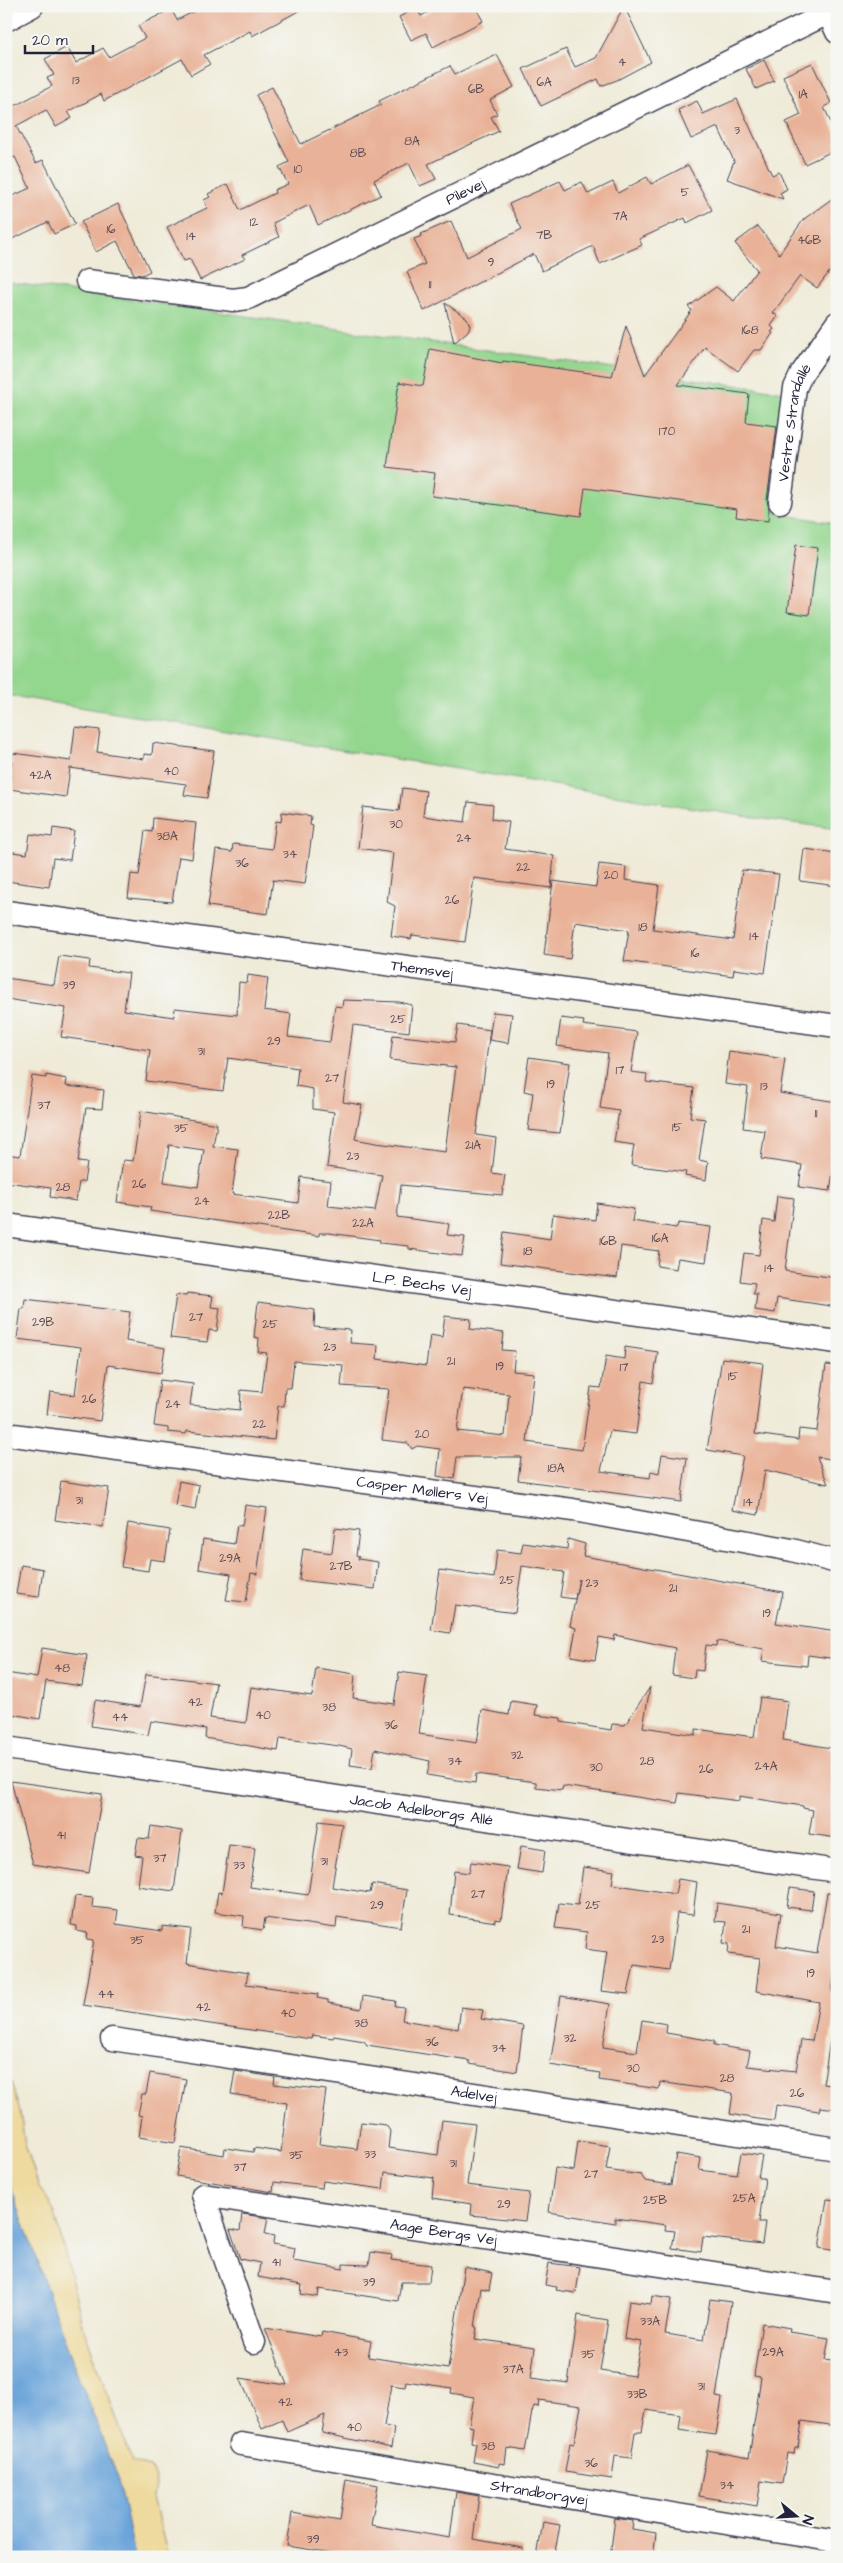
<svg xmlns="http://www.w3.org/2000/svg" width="843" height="2563" font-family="'Architects Daughter',sans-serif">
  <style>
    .green { fill: #93d68e; stroke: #5a7c64 }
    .sand { fill: #eeda9e; stroke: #887e6c }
    .water { fill: #6ba4da; stroke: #46638a }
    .building { fill: #e9b298; fill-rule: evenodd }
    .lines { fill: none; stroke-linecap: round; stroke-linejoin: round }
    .minor-casing { stroke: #414053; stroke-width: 25 }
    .minor { stroke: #fff; stroke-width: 22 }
    .labels { text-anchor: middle; stroke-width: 4; stroke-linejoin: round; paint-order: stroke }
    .number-label { font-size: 12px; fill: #544652 }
    .street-label { font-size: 15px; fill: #22223b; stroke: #f6f6f2 }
  </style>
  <rect width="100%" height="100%" fill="#f6f6f2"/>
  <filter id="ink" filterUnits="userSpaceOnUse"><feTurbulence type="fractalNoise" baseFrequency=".02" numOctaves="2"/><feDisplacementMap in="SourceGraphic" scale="10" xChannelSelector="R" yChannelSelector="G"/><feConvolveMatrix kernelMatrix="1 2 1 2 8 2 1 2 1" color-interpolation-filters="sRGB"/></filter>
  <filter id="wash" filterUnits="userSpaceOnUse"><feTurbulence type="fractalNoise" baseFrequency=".0096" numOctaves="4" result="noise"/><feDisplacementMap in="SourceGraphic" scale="20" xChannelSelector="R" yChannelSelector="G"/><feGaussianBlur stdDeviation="1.12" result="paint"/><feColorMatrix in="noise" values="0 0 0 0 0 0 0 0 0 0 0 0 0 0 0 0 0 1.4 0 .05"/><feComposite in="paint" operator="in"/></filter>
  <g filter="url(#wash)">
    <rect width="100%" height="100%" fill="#efebd8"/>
    <path class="green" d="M6,282L791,393L778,514L837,523V829L749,817L6,695Z"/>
    <path class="sand" d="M6,2066L20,2112L25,2144L39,2187L54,2210L84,2329L132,2461L150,2467L156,2478L153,2497L168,2557H135L119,2481L69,2352L6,2173Z"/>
    <path class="water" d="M6,2173L69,2352L119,2481L135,2557H6Z"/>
    <g id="blocks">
      <g class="building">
        <path d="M205,6H308L252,36L250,31L204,55L210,64L191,75L182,59L104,101L101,94L68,112L72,118L56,127L46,110L16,126L36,163L43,160L75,224L54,234L48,222L6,242V199L30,188L15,157L6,161V108L7,110L52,86L47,78L54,75L45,59L67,47L76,63L103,48L109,57L145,38L138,26L171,9L177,20Z"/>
        <path d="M439,6H475L483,21L433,47L426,33L411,40L399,17L417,8L421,16Z"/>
        <path d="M624,6L651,62L617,80L601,86L598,79L541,106L523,69L566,49L575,67L596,58Z"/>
        <path d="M497,55L514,87L490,100L497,114L491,117L499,131L428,164L436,179L420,186L409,163L374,180L381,195L318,225L309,205L273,223L279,237L242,255L245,259L200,280L190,259L184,261L167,227L207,208L204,200L210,197L208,194L228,184L240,210L275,193L274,190L288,184L279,167L289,162L256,95L272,87L301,144L381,105L379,101L450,66L455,74Z"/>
        <path d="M764,60L774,81L756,89L746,69Z"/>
        <path d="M812,63L831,103L824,107L837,136V149L805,164L786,122L801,115L783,76Z"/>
        <path d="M737,99L772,175L779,172L787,189L780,193L783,199L727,179L734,161L718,127L691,139L678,110L697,101L703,114Z"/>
        <path d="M688,165L712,210L687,223L685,218L639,239L642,245L600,264L593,246L542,271L534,254L424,311L407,272L425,264L414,239L422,236L421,234L451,221L467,257L522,229L509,204L560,181L565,190L582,182L588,194L613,182L618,193L647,177L651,184Z"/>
        <path d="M837,195V262L817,288L800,276L773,313L778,316L771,326L774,329L771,332L773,333L761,350H754L738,371L705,347L678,385L749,394L746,422L777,426L767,500L769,509L768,521L736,517L737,509L585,488L581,516L432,496L435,473L387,467L399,382L423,386L430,349L502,363L503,361L612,376L626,326L645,375L692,310L688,307L716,287L734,301L757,270L735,243L758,226L779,254L804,219Z"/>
        <path d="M118,204L150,271L142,275L134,274L117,241L96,252L81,222Z"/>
        <path d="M445,303L467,318L470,326L468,331L454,343Z"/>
        <path d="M796,545L818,548L809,615L787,612Z"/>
        <path d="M75,727L100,730L97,752L144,759V754L152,755L153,743L214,751L207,798L184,795L186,784L70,768L66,797L9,789L13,753L71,761Z"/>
        <path d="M402,788L426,791L423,816L465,822L468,802L493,805L492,819L509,822L505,849L554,856L551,888L474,878L465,942L412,935L411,939L391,936L395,906L387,902L393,853L358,848L363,807L399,811Z"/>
        <path d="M282,812L311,816L310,825L313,826L305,884L273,880L268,914L208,906L216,850L232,852L233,844L272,849L276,821L281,822Z"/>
        <path d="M153,818L196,823L192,859L179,857L172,902L128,898L131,874L139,875L145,831L152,832Z"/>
        <path d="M53,828L74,831L70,860L53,858L49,887L6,881V851L27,854L30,834L52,837Z"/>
        <path d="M804,849L837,853V886L800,881Z"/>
        <path d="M599,864L626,867L625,880L659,885L653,929L733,940L742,870L779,874L765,973L734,969L733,976L624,961L629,930L575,922L570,959L544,955L553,881L596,887Z"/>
        <path d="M59,956L90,960L89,968L129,973L124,1010L174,1017L175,1008L237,1015L239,982L247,983L248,975L268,978L264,1010L291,1014L288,1037L330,1042L335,1006L342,1007L343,1000L399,1002L412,1005L409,1032L353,1025L343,1102L362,1105L355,1139L376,1143L445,1152L456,1067L390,1060L393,1035L455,1042L458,1025L490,1030L476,1135L496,1138L492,1173L505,1175L502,1195L401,1185L397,1217L449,1224L447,1235L465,1237L462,1256L409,1249V1246L380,1243V1240L329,1233H319V1236L150,1211L151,1207L117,1202L123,1160L133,1161L141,1111L217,1124L213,1146L238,1149L232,1194L298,1203L301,1177L331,1181L328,1206L375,1211L382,1175L327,1167L334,1112L313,1109V1089L296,1086L298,1068L228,1058L223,1091L146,1081L150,1050L61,1037L66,1008L6,999V978L54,985ZM169,1145L204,1150L198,1187L164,1182Z"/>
        <path d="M493,1012L512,1014L508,1043L489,1040Z"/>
        <path d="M561,1018L584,1021L583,1025L637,1032L631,1072L647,1074L646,1082L694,1088L690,1117L705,1119L699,1160L708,1162L706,1180L685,1176L686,1172L631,1165L634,1145L614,1142L619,1111L600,1108L608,1053L557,1046Z"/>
        <path d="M729,1051L785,1059L780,1093L837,1102V1147L830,1191L799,1187L802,1165L761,1159L765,1131L743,1128L748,1087L725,1084Z"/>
        <path d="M529,1057L570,1063L560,1133L528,1130L533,1093L524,1091Z"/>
        <path d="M46,1075L67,1079L66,1086L104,1090L102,1109L86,1108L78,1162L87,1163L84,1182H79L76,1201L50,1197L51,1188L6,1182V1154L20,1156L32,1076L46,1078Z"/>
        <path d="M777,1196L794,1198L785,1271L837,1278V1307L777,1298L775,1313L755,1310L757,1294H753L755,1283L740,1281L744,1253L759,1255L763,1220L774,1222Z"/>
        <path d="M597,1203L634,1209L632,1221L676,1228L679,1223L711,1227L706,1262L678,1258L676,1269L657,1266L659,1251L621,1246L617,1278L500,1263L504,1232L550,1239L553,1214L595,1220Z"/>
        <path d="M187,1293L213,1296L211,1307L220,1308L217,1331L209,1330L207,1342L170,1338L176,1295L186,1296Z"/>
        <path d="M25,1299L130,1312L126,1341L165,1348L161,1373L108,1365L100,1421L47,1414L50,1392L75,1395L81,1347L17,1339L21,1309H24Z"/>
        <path d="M258,1302L315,1310L314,1327L351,1330L350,1343L378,1345L377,1359L426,1366L430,1335L442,1337L445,1316L471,1319L470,1329L504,1333L502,1350L515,1351L513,1371L534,1373L527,1442L582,1450L591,1387L601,1388L606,1356L624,1359L625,1347L658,1352L653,1383L643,1381L636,1434L610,1431L601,1471L650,1478L651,1471L659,1473L662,1454L687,1458L681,1502L518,1480L521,1457H457L454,1479L437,1476L440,1449L417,1446L412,1449L408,1443L382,1440L389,1389L341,1386L343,1365L294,1361L291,1388H285L284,1406H278L274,1440L187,1431L186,1434L168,1432V1428L154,1426L160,1380L193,1384L190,1405L240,1410L241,1390L262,1392L267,1353L258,1352L259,1338L254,1337ZM463,1389L509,1394L505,1436L457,1431Z"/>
        <path d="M722,1358L763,1363L755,1434L798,1440L799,1429L817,1431L826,1365L837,1366V1460L817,1457L828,1484L765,1470L758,1515L732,1510L743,1456L707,1450Z"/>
        <path d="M61,1481L109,1488L103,1527L55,1520Z"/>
        <path d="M179,1481L199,1485L195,1510L175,1506Z"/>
        <path d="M245,1505L267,1508L257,1574L251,1573L246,1602L226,1600L231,1574L199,1569L203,1539L234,1544L237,1525L242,1526Z"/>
        <path d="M128,1523L170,1530L165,1561L150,1559L148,1571L121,1567Z"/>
        <path d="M335,1528L359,1531L356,1556L359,1557L358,1559L378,1562L375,1589L299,1580L303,1549L332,1553Z"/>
        <path d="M568,1539L585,1544L583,1556L783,1592L776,1623L837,1632V1659L808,1655L807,1666L762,1661L764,1649L717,1641L716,1646L706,1645L703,1671L695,1670L694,1678L672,1675L675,1648L615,1635L614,1640L599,1637L595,1660L571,1656L576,1628L570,1626L579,1579L575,1599L560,1597L564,1572L522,1566L515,1613L455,1605L450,1633L431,1630L440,1570L494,1578L497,1550L521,1553L523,1543L567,1549Z"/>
        <path d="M21,1565L43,1569L39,1597L16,1594Z"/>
        <path d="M42,1648L87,1655L82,1686L46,1681L40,1719L6,1713V1673L37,1678Z"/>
        <path d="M316,1668L355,1674L353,1698L394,1704L399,1672L427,1676L419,1734L477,1743L482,1710L509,1715L511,1701L537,1705L535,1715L561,1718V1722L611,1730L612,1724L625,1725L650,1687L643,1727L696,1735V1729L754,1737L760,1697L788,1701L783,1740L837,1749V1838L809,1834L813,1810L803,1808V1806L739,1796V1801L679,1793L677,1803L563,1786L562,1790L536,1787V1782L476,1774L475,1783L427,1775L430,1761L375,1749L372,1768L350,1765L352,1749L339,1746L280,1738L278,1751L205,1738L206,1729L151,1721L148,1735L91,1726L95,1700L140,1707L146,1674L216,1683L210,1718L246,1723L251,1687L312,1696Z"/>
        <path d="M11,1781L102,1794L89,1873L33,1864Z"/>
        <path d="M319,1821L342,1824L332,1887L370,1893L372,1884L407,1890L401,1927L337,1917L336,1928L265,1918L263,1930L243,1927L244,1916L215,1912L218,1892L222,1893L229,1845L255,1848L250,1887L308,1895Z"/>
        <path d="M151,1826L182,1831L174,1891L138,1886L142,1856L135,1855L138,1838L149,1839Z"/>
        <path d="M521,1846L545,1850L542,1873L517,1869Z"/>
        <path d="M471,1862L508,1867L501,1920L496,1919V1922L450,1915L454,1871L469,1873Z"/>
        <path d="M583,1867L614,1871L612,1884L675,1894L678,1879L697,1882L693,1915L677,1913L669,1970L634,1965L628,1994L601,1991L607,1952L585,1949L587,1932L555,1928L559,1903L578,1905Z"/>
        <path d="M790,1888L814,1891L811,1910L787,1907Z"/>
        <path d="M827,1893L837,1894V1948L832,1993H836V2003L823,2084L837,2086V2109L820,2107L819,2111L776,2105L774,2121L751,2118L730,2114L733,2093L660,2082L659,2089L599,2080L600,2073L550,2065L561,1996L610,2004L603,2047L637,2052L642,2020L667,2024L666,2033L714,2041V2045L750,2051L747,2066L796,2071L801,2040L812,2041L819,2002L756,1991L760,1958L728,1954L729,1944L723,1943L726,1922L715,1921L717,1903L781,1913L776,1946L817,1953Z"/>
        <path d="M75,1896L93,1898L92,1907L118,1910L116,1924L162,1931V1926L191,1929L187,1963L248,1973L246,1984L318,1994L317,1998L328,2000V2003L361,2009L363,1996L396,2001L395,2006L404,2007L402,2020L458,2029L461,2007L483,2010L481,2019L523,2026L517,2072L470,2064V2061L367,2045L364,2041L334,2036L333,2038L312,2035L311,2039L83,2005L94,1940L87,1939L88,1933L77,1931V1926L71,1925Z"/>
        <path d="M235,2071L275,2077L274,2084L326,2090L319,2144L357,2149L361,2122L386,2125L390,2131L388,2148L438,2155L442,2120L475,2124L467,2185L529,2193L525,2221L471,2215L472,2204L432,2198L434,2178L385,2172L383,2189L323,2181L322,2188L274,2182L273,2192L176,2176L181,2148L224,2155L225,2148L253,2152L254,2148L281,2152L287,2103L231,2094Z"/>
        <path d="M150,2073L186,2079L175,2143L139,2137L142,2116L138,2115L142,2094H146Z"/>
        <path d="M578,2141L610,2146L606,2170L641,2175L645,2181L671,2185L676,2154L701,2158L699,2170L737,2175L741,2153L762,2156L758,2178H765L759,2222H765L762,2244L703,2237L701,2252L672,2248L675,2231L665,2230L666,2225L615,2218V2223L549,2212L555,2168L574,2171Z"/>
        <path d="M827,2199L837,2200V2251L819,2248Z"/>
        <path d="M242,2214L268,2218L265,2234L274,2236L273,2244L295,2248L293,2261L343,2269V2264L369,2265L371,2252L392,2255L391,2260L431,2265L429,2282H401L398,2301L319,2289L318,2297L301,2294L302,2285L258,2277L260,2263L240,2259L230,2229L240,2231Z"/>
        <path d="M549,2263L580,2267L576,2293L556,2290L557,2287L545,2285Z"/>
        <path d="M464,2267L492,2273L489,2290L481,2288L475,2327L477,2328L475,2339L535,2347L531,2378L568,2383L578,2315L608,2320L600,2371L634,2376L641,2342L624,2339L629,2301L651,2304L652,2296L671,2299L665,2334L704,2340L710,2299L731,2302L716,2397L722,2398L716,2435L679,2430L681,2415L646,2410L642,2432H635L631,2458L615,2456L612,2479L565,2472L570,2443L574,2444L581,2406L539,2400L538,2407L534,2406L532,2412L525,2451L507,2448L505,2464L499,2463V2467L473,2462L476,2443L471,2442L473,2427L469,2426L474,2397L451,2393L452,2388L406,2381L405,2387L391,2385L384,2426L394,2428L391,2448L322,2433L325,2415L287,2432L282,2420L262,2429L240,2378L287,2385L265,2328L321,2337L322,2332L371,2341L368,2357L448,2369Z"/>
        <path d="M762,2323L790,2328L789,2332L829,2338L825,2360L837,2362V2426L802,2421L798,2448H795L794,2454L787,2453L782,2484L761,2481L757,2506L699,2496L707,2450L749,2458L761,2377L754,2376Z"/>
        <path d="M346,2479L378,2485L371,2525L450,2538L456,2492L479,2496L473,2539L523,2548L522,2557H358L287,2546L292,2513L340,2521Z"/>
        <path d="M615,2518L633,2521L632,2529L656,2533L653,2557H610Z"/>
        <path d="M543,2522L560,2525L554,2557H537Z"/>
      </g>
    </g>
  </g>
  <g filter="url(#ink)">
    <use href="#blocks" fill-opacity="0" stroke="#414053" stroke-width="1"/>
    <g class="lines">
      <g class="minor-casing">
        <g id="minor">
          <path d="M825,6L837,32"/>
          <path d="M6,20L32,6"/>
          <path id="s1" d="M87,281L233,300L248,298L828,13"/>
          <path id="s2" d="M780,502L795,388L802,373L837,323"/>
          <path id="s3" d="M6,912L837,1026"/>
          <path id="s4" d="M6,1225L837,1342"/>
          <path id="s5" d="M6,1434L573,1510L792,1550L837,1562"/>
          <path id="s6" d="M6,1748L837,1871"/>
          <path id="s7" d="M112,2039L837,2149"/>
          <path id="s8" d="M254,2342L203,2195L837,2292"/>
          <path id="s9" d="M241,2444L837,2541"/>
        </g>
      </g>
      <use href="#minor" class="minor"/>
    </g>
  </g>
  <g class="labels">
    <g class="number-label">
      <text x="622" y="66">4</text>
      <text x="76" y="84">13</text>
      <text x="544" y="86">6A</text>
      <text x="476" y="93">6B</text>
      <text x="803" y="98">1A</text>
      <text x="737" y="134">3</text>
      <text x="412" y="145">8A</text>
      <text x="358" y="157">8B</text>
      <text x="298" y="173">10</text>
      <text x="685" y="196">5</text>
      <text x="620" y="220">7A</text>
      <text x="254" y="226">12</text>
      <text x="111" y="233">16</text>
      <text x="544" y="239">7B</text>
      <text x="191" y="240">14</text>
      <text x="809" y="244">46B</text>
      <text x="491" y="266">9</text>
      <text x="430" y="288">11</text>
      <text x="750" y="334">168</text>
      <text x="667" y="435">170</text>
      <text x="171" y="775">40</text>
      <text x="40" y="779">42A</text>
      <text x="396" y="828">30</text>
      <text x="167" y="840">38A</text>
      <text x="464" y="842">24</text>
      <text x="290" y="858">34</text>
      <text x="242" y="867">36</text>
      <text x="523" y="871">22</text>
      <text x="611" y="879">20</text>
      <text x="452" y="904">26</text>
      <text x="643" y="931">18</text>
      <text x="754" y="940">14</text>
      <text x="695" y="957">16</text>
      <text x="69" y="989">39</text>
      <text x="398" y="1023">25</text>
      <text x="274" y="1045">29</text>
      <text x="201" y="1055">31</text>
      <text x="620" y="1074">17</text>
      <text x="332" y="1082">27</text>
      <text x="551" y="1088">19</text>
      <text x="764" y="1090">13</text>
      <text x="44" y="1109">37</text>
      <text x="816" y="1117">11</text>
      <text x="677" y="1131">15</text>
      <text x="181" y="1132">35</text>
      <text x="473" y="1149">21A</text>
      <text x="353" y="1160">23</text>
      <text x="139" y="1188">26</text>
      <text x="63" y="1191">28</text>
      <text x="202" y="1205">24</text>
      <text x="279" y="1219">22B</text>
      <text x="363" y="1227">22A</text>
      <text x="660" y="1242">16A</text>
      <text x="608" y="1245">16B</text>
      <text x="528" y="1255">18</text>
      <text x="769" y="1272">14</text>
      <text x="196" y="1321">27</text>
      <text x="43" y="1326">29B</text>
      <text x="270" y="1328">25</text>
      <text x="330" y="1351">23</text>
      <text x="451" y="1365">21</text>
      <text x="500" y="1370">19</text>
      <text x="624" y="1371">17</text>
      <text x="733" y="1380">15</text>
      <text x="89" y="1403">26</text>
      <text x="173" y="1408">24</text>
      <text x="259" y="1428">22</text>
      <text x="422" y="1438">20</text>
      <text x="556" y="1472">18A</text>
      <text x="79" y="1504">31</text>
      <text x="748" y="1506">14</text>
      <text x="230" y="1562">29A</text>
      <text x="341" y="1570">27B</text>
      <text x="507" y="1584">25</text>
      <text x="592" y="1587">23</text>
      <text x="673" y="1592">21</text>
      <text x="767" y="1617">19</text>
      <text x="62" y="1672">48</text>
      <text x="195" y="1706">42</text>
      <text x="329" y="1711">38</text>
      <text x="263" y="1719">40</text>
      <text x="120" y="1721">44</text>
      <text x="391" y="1729">36</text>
      <text x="517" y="1759">32</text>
      <text x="455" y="1765">34</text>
      <text x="647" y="1765">28</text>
      <text x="766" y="1770">24A</text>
      <text x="596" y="1771">30</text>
      <text x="706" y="1773">26</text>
      <text x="61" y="1839">41</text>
      <text x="160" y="1862">37</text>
      <text x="324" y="1865">31</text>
      <text x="239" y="1869">33</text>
      <text x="478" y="1898">27</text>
      <text x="377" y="1909">29</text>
      <text x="593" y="1909">25</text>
      <text x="746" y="1933">21</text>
      <text x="658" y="1943">23</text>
      <text x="137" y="1944">35</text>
      <text x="811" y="1977">19</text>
      <text x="106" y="1998">44</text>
      <text x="203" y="2011">42</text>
      <text x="288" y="2017">40</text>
      <text x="361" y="2027">38</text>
      <text x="570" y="2042">32</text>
      <text x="432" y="2046">36</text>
      <text x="499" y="2052">34</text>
      <text x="633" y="2072">30</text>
      <text x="727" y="2082">28</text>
      <text x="797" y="2097">26</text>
      <text x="370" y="2158">33</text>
      <text x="296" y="2159">35</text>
      <text x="453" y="2167">31</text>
      <text x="240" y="2171">37</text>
      <text x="591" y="2178">27</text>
      <text x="744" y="2202">25A</text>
      <text x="655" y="2204">25B</text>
      <text x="504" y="2208">29</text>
      <text x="276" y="2266">41</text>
      <text x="369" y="2286">39</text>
      <text x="650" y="2325">33A</text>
      <text x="341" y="2356">43</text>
      <text x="773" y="2356">29A</text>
      <text x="588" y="2358">35</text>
      <text x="513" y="2373">37A</text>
      <text x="701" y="2390">31</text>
      <text x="637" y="2398">33B</text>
      <text x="285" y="2406">42</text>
      <text x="354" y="2431">40</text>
      <text x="488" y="2450">38</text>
      <text x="591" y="2467">36</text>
      <text x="727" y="2489">34</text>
      <text x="313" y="2543">39</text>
    </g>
    <g class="street-label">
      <text dy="5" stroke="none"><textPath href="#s1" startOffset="404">Pilevej</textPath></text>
      <text dy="5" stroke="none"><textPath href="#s2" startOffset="81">Vestre Strandallé</textPath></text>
      <text dy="5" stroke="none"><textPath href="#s3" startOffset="420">Themsvej</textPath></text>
      <text dy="5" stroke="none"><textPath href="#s4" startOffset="420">L.P. Bechs Vej</textPath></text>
      <text dy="5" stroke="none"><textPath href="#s5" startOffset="420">Casper Møllers Vej</textPath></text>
      <text dy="5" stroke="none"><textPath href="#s6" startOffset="420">Jacob Adelborgs Allé</textPath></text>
      <text dy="5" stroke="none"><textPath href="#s7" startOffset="366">Adelvej</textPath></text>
      <text dy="5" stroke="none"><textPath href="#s8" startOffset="399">Aage Bergs Vej</textPath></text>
      <text dy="5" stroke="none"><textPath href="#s9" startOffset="302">Strandborgvej</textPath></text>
    </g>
  </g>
  <rect width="843" height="2563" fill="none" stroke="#f6f6f2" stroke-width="25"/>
  <g transform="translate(796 2516) rotate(108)" stroke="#f6f6f2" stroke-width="4" paint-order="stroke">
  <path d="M0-4L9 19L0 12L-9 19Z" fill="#22223b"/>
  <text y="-8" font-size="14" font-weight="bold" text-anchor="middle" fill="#22223b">N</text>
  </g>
  <path d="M25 45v8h68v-8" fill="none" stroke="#22223b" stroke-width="2.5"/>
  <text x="32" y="45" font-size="15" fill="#22223b" stroke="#f6f6f2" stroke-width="4" paint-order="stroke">20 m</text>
</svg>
